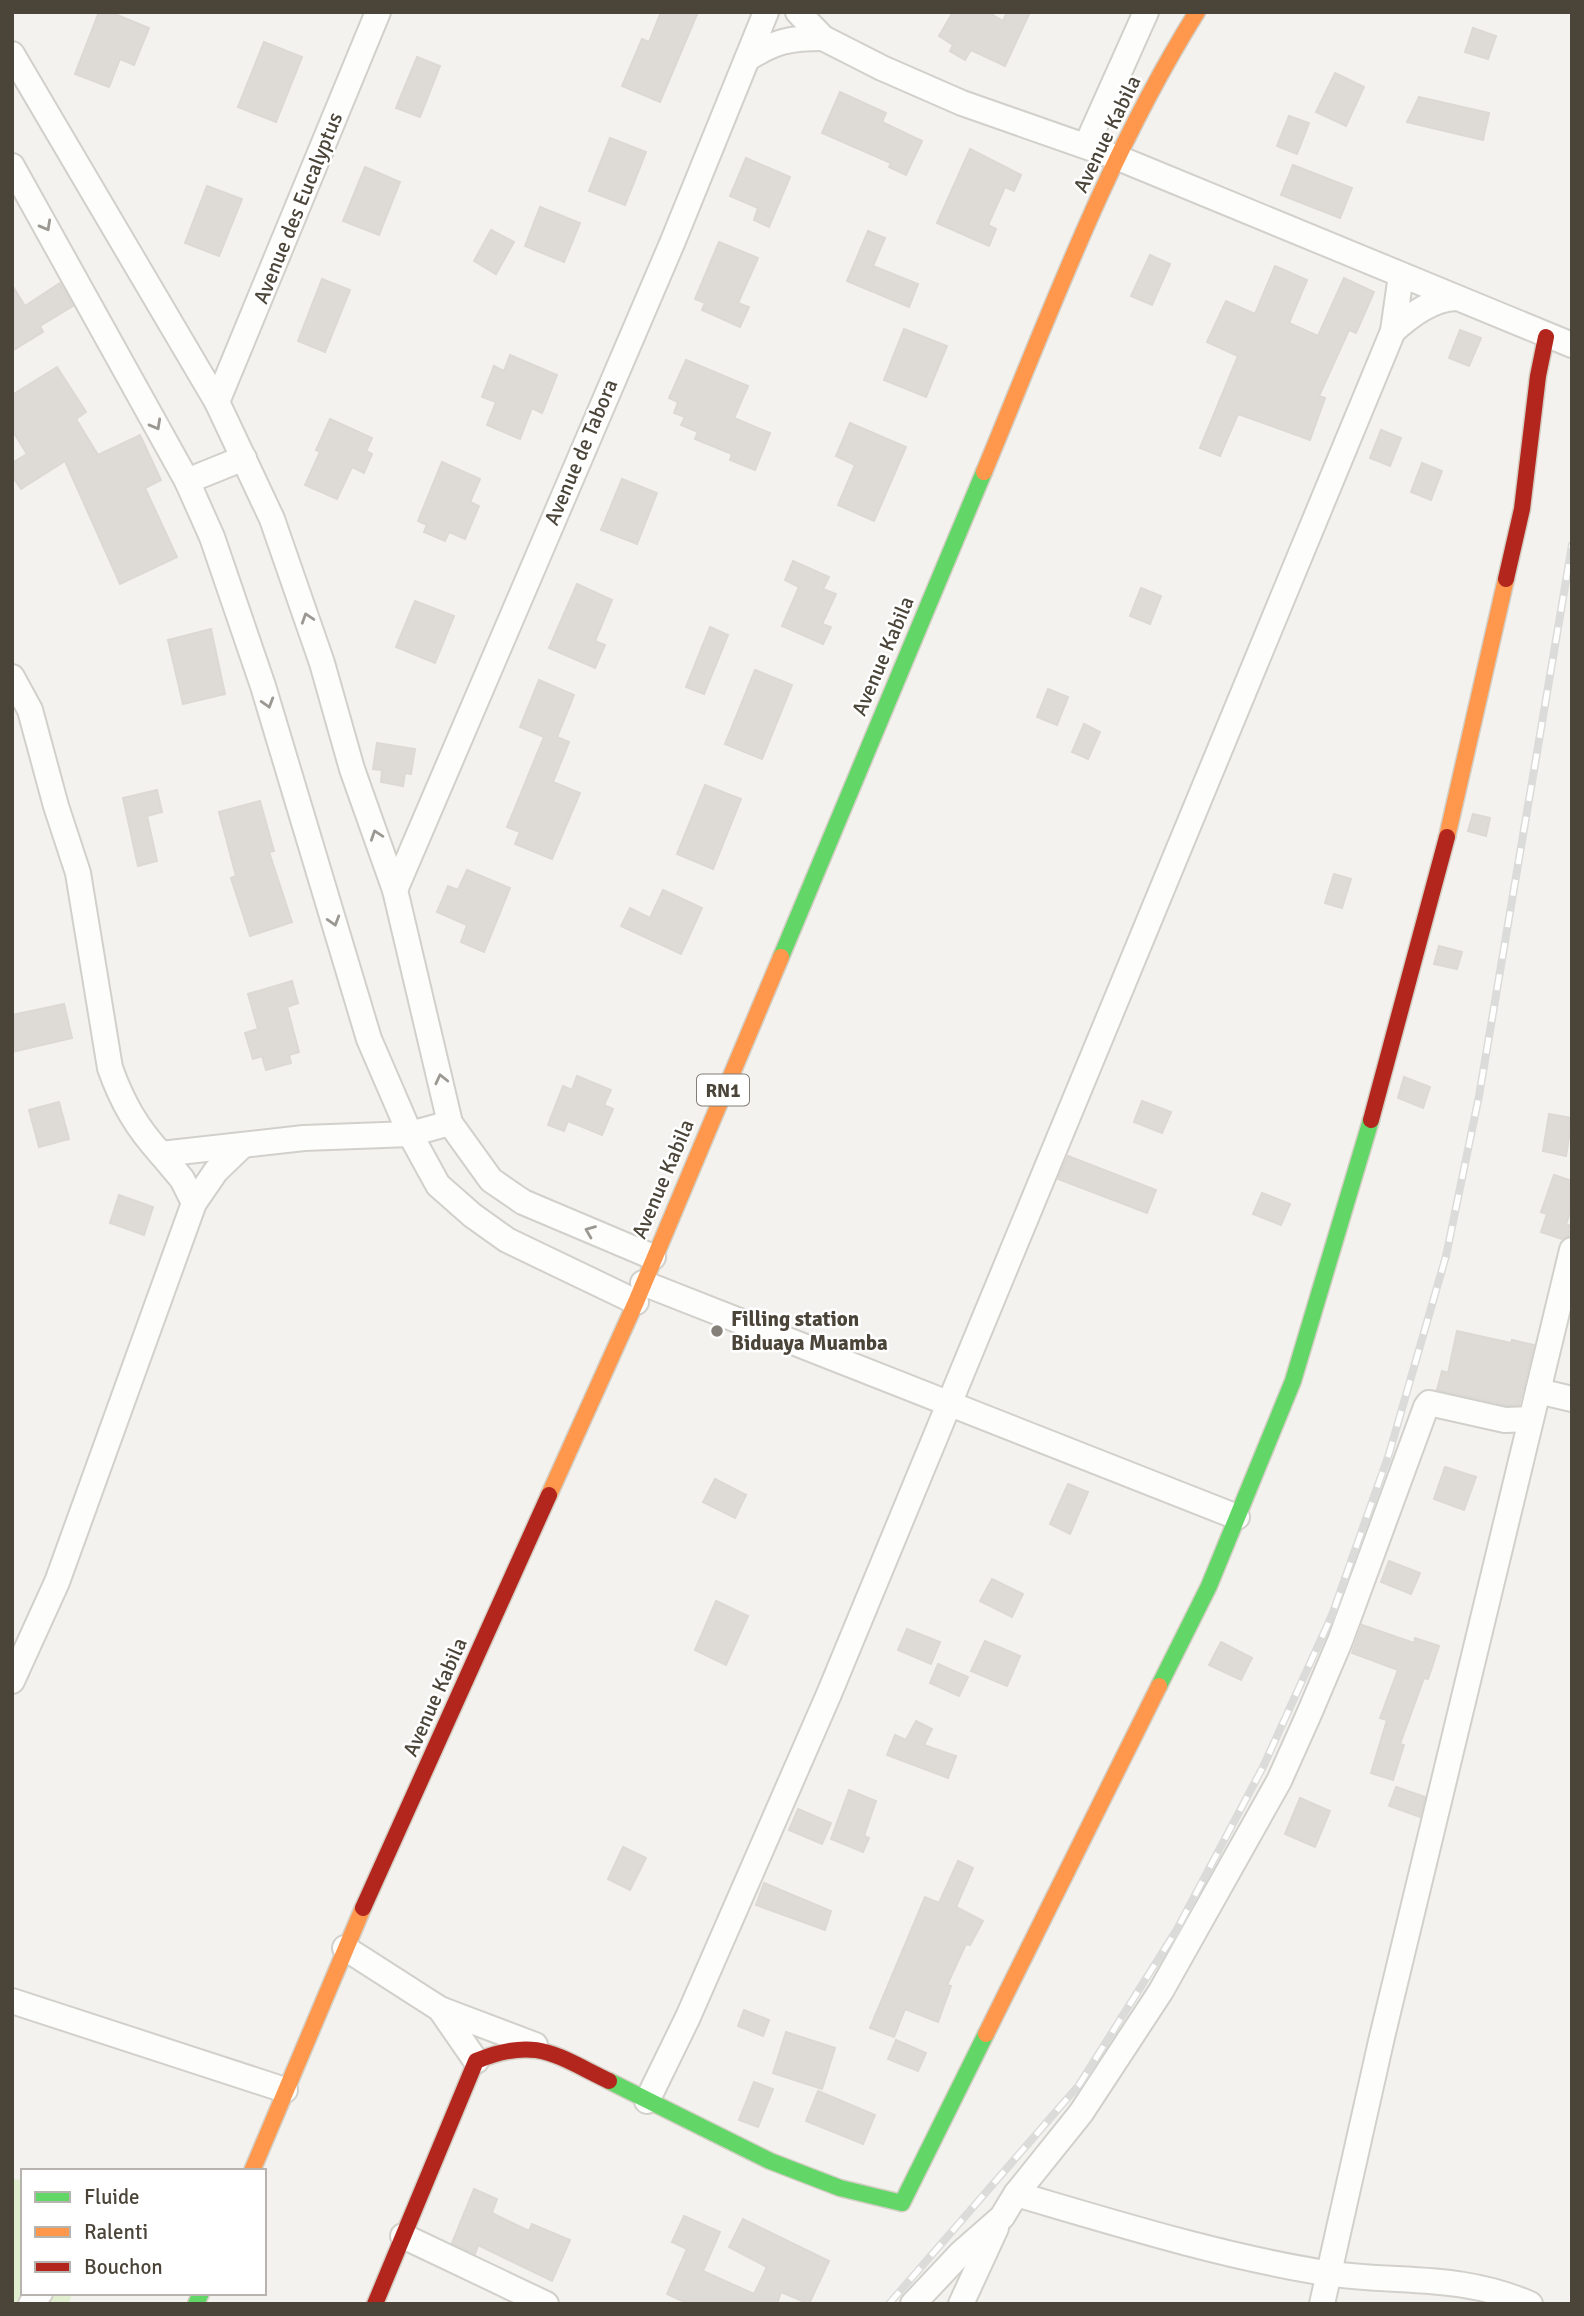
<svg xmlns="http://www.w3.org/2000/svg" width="1584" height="2316" font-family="Signika,sans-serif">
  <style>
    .green { fill: #e1eecf }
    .building { fill: #dedbd6; stroke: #dcd9d4; stroke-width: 2 }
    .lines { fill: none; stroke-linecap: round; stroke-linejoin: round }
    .street-casing { stroke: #d2d0cb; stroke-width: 28 }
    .fast-casing { stroke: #d3cfc5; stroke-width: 19 }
    .slow-casing { stroke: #d3cfc5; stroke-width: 19 }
    .jam-casing { stroke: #d3cfc5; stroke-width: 19 }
    .street { stroke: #fdfdfc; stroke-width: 24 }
    .fast { stroke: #63d668; stroke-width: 16 }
    .slow { stroke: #ff974d; stroke-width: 16 }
    .jam { stroke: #b3261e; stroke-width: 16 }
    .rail-casing { stroke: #dbdbda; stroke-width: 8 }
    .rail { stroke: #fff; stroke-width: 5; stroke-dasharray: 16; stroke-linecap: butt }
    .oneway { stroke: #9b9791 }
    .poi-dot { fill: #868178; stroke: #fff; stroke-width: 2.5 }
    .labels { text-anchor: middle; stroke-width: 5; stroke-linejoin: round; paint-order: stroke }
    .shield { fill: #fff; stroke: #817c74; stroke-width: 2 }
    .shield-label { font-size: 19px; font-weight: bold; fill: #4b4439 }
    .street-label { font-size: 21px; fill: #4b4439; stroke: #fff }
    .poi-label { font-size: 21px; font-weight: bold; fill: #4b4439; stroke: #fff; text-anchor: start }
  </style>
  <rect width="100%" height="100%" fill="#f4f2ee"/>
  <path class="green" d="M12,2179L23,2180V2293H72L69,2304H12Z"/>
  <g class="building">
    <path d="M99,12H110L149,28L134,65L120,59L109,87L75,74Z"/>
    <path d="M661,12H698L660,102L622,86L642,39L649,42Z"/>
    <path d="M953,12H988L1003,21L1007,12H1030L1005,66L971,50L965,60L950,51L953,45L939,36Z"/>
    <path d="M1473,28L1496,36L1488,59L1465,52Z"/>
    <path d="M264,42L302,57L276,122L238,107Z"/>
    <path d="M417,57L440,66L420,117L396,108Z"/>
    <path d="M1335,73L1364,87L1346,126L1316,112Z"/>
    <path d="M840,92L886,113L882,122L922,141L906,175L889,167L891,163L822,133Z"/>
    <path d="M1419,97L1489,113L1483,140L1407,122Z"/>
    <path d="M1289,116L1309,123L1297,154L1277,146Z"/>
    <path d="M610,138L646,152L625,205L589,191Z"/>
    <path d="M970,149L1021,175L1014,191L1005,187L988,225L996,229L989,246L937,223Z"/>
    <path d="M746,158L790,177L769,227L754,220L758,208L730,196Z"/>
    <path d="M1293,165L1352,188L1340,218L1281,195Z"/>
    <path d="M365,167L400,182L379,235L343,221Z"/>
    <path d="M207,186L242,199L219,256L185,243Z"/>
    <path d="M540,207L580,223L564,262L525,246Z"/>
    <path d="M491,230L514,242L496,274L474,261Z"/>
    <path d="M868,231L885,238L873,266L918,284L909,307L847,281Z"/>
    <path d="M719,242L758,258L738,303L749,307L740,327L702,310L705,303L695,299Z"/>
    <path d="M1150,255L1170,264L1152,305L1131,296Z"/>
    <path d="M1275,266L1307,280L1289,323L1318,336L1344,278L1374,292L1356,333L1349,330L1319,396L1325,398L1310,440L1238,414L1220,456L1200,448L1238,356L1207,342L1226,301L1255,314Z"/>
    <path d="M322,279L350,290L325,352L298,341Z"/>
    <path d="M60,283L73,306L40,326L43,332L12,351V285L25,306Z"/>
    <path d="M904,329L947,346L926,397L884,380Z"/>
    <path d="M1460,330L1481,338L1469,366L1449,358Z"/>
    <path d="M510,355L557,375L542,413L532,408L520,439L487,425L496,402L482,397L494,366L504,371Z"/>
    <path d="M686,360L748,386L734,418L770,433L755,470L730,460L732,454L695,439L698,432L681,425L685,417L674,413L678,402L669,398Z"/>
    <path d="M57,367L86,412L76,419L98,455L140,435L161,480L145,488L177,557L120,584L65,461L21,489L12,476V463L27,454L12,430V395Z"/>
    <path d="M330,419L372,438L366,451L372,454L364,473L352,467L337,499L305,485L320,452L316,450Z"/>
    <path d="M850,423L906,447L874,521L838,505L855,465L836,456Z"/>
    <path d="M1381,430L1401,438L1390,466L1370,458Z"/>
    <path d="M442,462L480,479L470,502L479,506L465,539L449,532L445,541L424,532L427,525L418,521Z"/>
    <path d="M1422,463L1442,471L1431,500L1411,492Z"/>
    <path d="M622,479L657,493L637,544L601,530Z"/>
    <path d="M793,561L829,577L823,589L836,594L822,624L831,627L823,644L782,626L799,587L785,580Z"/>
    <path d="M577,584L612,600L595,641L605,645L595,668L549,648Z"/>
    <path d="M1141,588L1161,596L1150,624L1130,616Z"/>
    <path d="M415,601L454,616L435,663L396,647Z"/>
    <path d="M710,627L728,635L704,694L686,687Z"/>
    <path d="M211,629L225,694L183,704L168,640Z"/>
    <path d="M755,670L792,685L762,759L725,744Z"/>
    <path d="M539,680L574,695L557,737L569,742L553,782L580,793L552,859L515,844L520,832L507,827L544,737L520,727Z"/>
    <path d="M1048,689L1068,697L1057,725L1037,717Z"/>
    <path d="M1084,724L1100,732L1088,759L1072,752Z"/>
    <path d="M377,743L415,749L411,774L405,773L403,786L381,782L382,770L373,769Z"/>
    <path d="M705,785L741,799L713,869L677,854Z"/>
    <path d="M157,790L162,812L147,816L157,861L138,866L123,798Z"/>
    <path d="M260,801L274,851L269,852L292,922L250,936L231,878L236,876L219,812Z"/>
    <path d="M1473,814L1490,818L1486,836L1468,831Z"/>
    <path d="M467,870L510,888L484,952L461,942L467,925L437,912L448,886L458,890Z"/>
    <path d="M1334,874L1351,879L1342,908L1325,903Z"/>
    <path d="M663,890L702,908L681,954L621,926L630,908L650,918Z"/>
    <path d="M1439,946L1462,952L1457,969L1434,964Z"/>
    <path d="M292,981L298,1003L287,1007L299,1052L289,1055L291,1063L266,1070L262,1056L253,1059L245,1033L258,1029L248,994Z"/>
    <path d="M64,1004L72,1038L12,1052V1015Z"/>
    <path d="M577,1076L611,1090L604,1105L613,1109L602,1135L568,1121L564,1131L548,1125L563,1086L572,1090Z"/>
    <path d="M1404,1077L1430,1087L1423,1108L1398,1098Z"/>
    <path d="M1142,1101L1171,1112L1162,1133L1134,1122Z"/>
    <path d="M59,1102L69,1139L39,1147L29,1110Z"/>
    <path d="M1549,1114L1572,1118L1566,1156L1543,1151Z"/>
    <path d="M1068,1156L1156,1190L1147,1213L1058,1179Z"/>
    <path d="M1554,1175L1572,1181V1208L1566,1224L1572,1227L1569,1236L1562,1239L1541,1232L1547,1214L1541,1212Z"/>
    <path d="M1262,1193L1290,1204L1281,1225L1253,1214Z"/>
    <path d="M119,1195L153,1207L144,1235L110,1223Z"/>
    <path d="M1457,1331L1511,1343L1512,1340L1534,1345L1519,1405H1506L1437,1390L1442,1371L1448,1373Z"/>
    <path d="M1445,1467L1476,1477L1464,1510L1434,1499Z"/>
    <path d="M715,1479L746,1495L735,1518L703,1502Z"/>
    <path d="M1068,1484L1088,1492L1070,1534L1050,1524Z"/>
    <path d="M1389,1561L1420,1573L1411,1594L1381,1582Z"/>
    <path d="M992,1579L1023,1594L1012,1617L980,1601Z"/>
    <path d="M716,1601L748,1616L726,1665L695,1650Z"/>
    <path d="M1362,1625L1414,1643L1415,1638L1439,1646L1428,1679L1424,1678L1400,1744L1404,1745L1393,1780L1371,1773L1387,1720L1380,1718L1398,1670L1352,1653Z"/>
    <path d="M907,1629L940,1642L931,1664L898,1650Z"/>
    <path d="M985,1641L1020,1656L1007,1686L971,1671Z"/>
    <path d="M1221,1642L1252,1658L1241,1680L1209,1665Z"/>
    <path d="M938,1664L968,1677L959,1696L930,1683Z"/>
    <path d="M916,1721L932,1729L924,1745L956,1756L948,1778L887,1755L895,1735L906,1740Z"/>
    <path d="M1396,1787L1425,1797L1420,1817L1389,1806Z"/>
    <path d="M849,1790L876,1801L864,1836L869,1838L863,1852L831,1839Z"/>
    <path d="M1300,1798L1330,1811L1315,1847L1285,1834Z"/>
    <path d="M798,1809L831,1823L822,1844L789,1830Z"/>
    <path d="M623,1847L646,1858L630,1890L608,1879Z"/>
    <path d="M958,1861L973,1868L956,1907L983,1921L970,1945L966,1944L947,1985L951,1986L938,2022L905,2009L894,2037L870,2028L925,1897L939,1903Z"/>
    <path d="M764,1883L831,1911L825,1930L756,1905Z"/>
    <path d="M744,2010L769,2020L763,2036L738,2026Z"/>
    <path d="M786,2032L835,2048L822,2089L773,2073Z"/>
    <path d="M896,2040L926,2053L918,2071L888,2059Z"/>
    <path d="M754,2082L773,2089L758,2127L739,2120Z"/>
    <path d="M818,2091L875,2115L863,2144L806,2121Z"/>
    <path d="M474,2189L497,2199L492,2213L529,2231L532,2224L570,2240L552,2281L478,2245L475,2254L452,2243Z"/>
    <path d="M684,2216L720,2232L703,2271L754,2294L767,2267L729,2247L743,2219L829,2261L809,2304L781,2292L777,2304H689L667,2294L687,2249L672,2242Z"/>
  </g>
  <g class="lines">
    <g class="street-casing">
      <g id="street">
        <path d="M798,12L823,38L882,68L962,103L1116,157L1572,345"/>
        <path d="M12,54L217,402L272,519L322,663L352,769L395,890L450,1123L491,1180L523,1202L653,1257"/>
        <path d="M747,59C775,41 790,38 823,38"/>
        <path d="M1086,146L1146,12"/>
        <path d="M12,166L187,481L212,537L263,686L369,1039L410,1134L438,1185L472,1215L507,1240L636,1302"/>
        <path d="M1393,331C1411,315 1432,299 1456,298"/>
        <path d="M217,402L378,12"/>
        <path d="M187,481L244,458"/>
        <path d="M12,677L30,710L56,806L78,873L110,1068C122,1102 137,1128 161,1154L304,1138L410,1134L450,1123"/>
        <path d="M395,890L673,241L766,12"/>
        <path d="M161,1154L182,1179L194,1203"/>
        <path d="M643,1283L1237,1517"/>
        <path d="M1538,1391L1572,1399"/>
        <path d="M12,1681L57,1582L194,1203L216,1171L241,1147"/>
        <path d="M345,1948L440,2009L476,2061"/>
        <path d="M12,2001L285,2090"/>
        <path d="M440,2009L535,2045"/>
        <path d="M647,2101L688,2017L829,1694L1393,331L1401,275"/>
        <path d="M1016,2194C1115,2223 1224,2257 1326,2273C1400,2284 1458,2273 1530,2304"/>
        <path d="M403,2236L546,2304"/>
        <path d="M31,2304L40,2293"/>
        <path d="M913,2304L961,2253L1002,2217L1016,2194L1081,2113L1161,1991L1279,1781L1309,1714L1340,1641L1426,1407L1429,1403L1505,1420L1531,1419"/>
        <path d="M961,2304L996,2228"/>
        <path d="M1322,2304L1382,2037L1572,1250"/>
      </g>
    </g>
    <g class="fast-casing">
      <g id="fast">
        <path d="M781,957L984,472"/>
        <path d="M1159,1686L1209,1586L1293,1381L1371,1120"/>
        <path d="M609,2081L770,2161L840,2188L902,2203L986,2034"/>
        <path d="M196,2304L201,2293"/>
      </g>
    </g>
    <g class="slow-casing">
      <g id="slow">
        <path d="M984,472C1049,316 1107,156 1197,12"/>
        <path d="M1447,837L1506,579"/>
        <path d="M549,1495L636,1302L781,957"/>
        <path d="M986,2034L1159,1686"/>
        <path d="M252,2171L363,1908"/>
      </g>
    </g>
    <g class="jam-casing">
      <g id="jam">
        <path d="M1506,579L1522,509L1538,376L1546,337"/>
        <path d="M1371,1120L1447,837"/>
        <path d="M363,1908L549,1495"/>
        <path d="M375,2304L476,2061C536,2036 555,2055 609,2081"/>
      </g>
    </g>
    <use href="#street" class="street"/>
    <use href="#fast" class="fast"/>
    <use href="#slow" class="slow"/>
    <use href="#jam" class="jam"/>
    <g class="rail-casing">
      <path id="rail" d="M889,2304L1079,2085L1176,1931L1263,1767L1332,1615L1389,1454L1446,1256L1479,1096L1572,545"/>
    </g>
    <use href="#rail" class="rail"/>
  </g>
  <defs><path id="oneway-chevron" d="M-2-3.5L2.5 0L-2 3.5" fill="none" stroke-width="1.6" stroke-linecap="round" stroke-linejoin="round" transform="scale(1.75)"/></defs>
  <g class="oneway">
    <use href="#oneway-chevron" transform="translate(46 226) rotate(61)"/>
    <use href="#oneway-chevron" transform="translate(156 425) rotate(61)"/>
    <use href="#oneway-chevron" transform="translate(307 618) rotate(-108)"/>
    <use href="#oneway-chevron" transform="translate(268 703) rotate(73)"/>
    <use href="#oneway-chevron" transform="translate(376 835) rotate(-109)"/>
    <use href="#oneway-chevron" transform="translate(334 921) rotate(73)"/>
    <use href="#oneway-chevron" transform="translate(441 1079) rotate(-103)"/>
    <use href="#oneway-chevron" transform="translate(590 1231) rotate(-158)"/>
  </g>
  <circle class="poi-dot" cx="717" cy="1331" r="7"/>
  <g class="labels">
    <rect class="shield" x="697" y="1074.5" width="52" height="31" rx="5"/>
    <g class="shield-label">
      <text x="723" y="1097">RN1</text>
    </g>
    <g class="street-label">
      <text transform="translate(1107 134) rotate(-64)" y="7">Avenue Kabila</text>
      <text transform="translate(298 208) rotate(-68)" y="7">Avenue des Eucalyptus</text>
      <text transform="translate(581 452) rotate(-67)" y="7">Avenue de Tabora</text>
      <text transform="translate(883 656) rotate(-67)" y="7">Avenue Kabila</text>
      <text transform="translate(663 1179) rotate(-67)" y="7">Avenue Kabila</text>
      <text transform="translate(435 1697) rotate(-66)" y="7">Avenue Kabila</text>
    </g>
    <g class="poi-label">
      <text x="731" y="1326">Filling station<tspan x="731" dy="24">Biduaya Muamba</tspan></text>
    </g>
  </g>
  <rect width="1584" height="2316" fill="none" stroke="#4b4439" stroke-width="28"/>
  <rect x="21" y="2169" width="245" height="126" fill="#ffffff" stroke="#b7b4b0" stroke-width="2"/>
  <rect x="35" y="2192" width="35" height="10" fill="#63d668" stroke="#b7b4b0" stroke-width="2"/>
  <text x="84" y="2204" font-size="21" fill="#4b4439">Fluide</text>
  <rect x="35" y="2227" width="35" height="10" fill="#ff974d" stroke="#b7b4b0" stroke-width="2"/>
  <text x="84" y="2239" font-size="21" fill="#4b4439">Ralenti</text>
  <rect x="35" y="2262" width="35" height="10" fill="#b3261e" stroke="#b7b4b0" stroke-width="2"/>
  <text x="84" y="2274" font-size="21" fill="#4b4439">Bouchon</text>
</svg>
